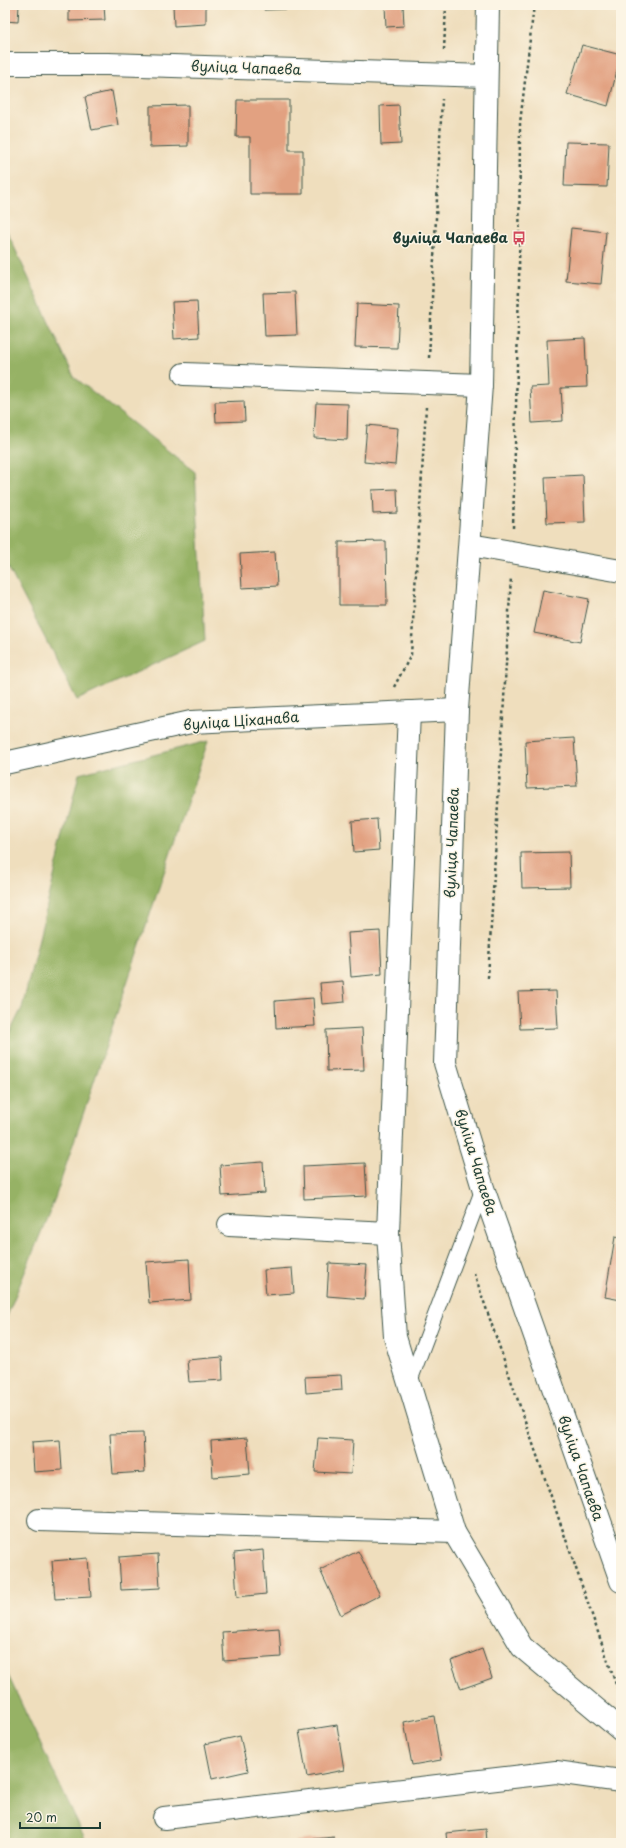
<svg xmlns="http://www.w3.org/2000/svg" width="626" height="1848" font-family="'Playpen Sans',sans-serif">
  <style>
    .forest { fill: #96b265; stroke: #5a784c }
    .building { fill: #e2a181 }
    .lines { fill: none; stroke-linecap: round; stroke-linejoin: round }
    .service-casing { stroke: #3e5549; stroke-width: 16 }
    .minor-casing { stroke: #3e5549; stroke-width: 24 }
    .tertiary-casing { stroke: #3e5549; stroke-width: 24 }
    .path { stroke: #3e5549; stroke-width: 2.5; stroke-dasharray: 3 3; stroke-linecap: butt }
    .service { stroke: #fff; stroke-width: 14 }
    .minor { stroke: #fff; stroke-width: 22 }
    .tertiary { stroke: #fff; stroke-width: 22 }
    .labels { text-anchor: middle; stroke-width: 3; stroke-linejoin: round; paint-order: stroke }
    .street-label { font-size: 14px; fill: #1f3d34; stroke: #fcf5e5 }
    .poi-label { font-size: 14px; font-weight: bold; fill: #1f3d34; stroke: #fcf5e5; text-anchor: end }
  </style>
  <rect width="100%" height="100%" fill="#fcf5e5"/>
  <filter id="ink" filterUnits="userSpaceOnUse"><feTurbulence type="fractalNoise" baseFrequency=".025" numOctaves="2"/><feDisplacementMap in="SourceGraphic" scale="8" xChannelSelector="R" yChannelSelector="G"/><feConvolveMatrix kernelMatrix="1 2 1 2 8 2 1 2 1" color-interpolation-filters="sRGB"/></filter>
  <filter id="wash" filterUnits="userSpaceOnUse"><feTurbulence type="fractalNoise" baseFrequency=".012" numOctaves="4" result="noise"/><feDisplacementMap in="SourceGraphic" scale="16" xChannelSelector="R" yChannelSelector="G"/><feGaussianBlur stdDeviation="0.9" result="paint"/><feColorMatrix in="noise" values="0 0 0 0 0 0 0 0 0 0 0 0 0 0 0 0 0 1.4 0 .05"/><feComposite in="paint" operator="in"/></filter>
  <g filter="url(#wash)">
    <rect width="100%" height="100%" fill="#efdebd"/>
    <g class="forest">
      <path d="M5,227L74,377L195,472L205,641L77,700L5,561Z"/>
      <path d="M208,741L55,1198L5,1321V1042L22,1008L79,774Z"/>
      <path d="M5,1669L87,1843H5Z"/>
    </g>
    <g id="blocks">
      <g class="building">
        <path d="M5,5H19L18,22L5,21Z"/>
        <path d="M69,5H104L105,20L69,21Z"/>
        <path d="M173,5H206V24L174,26Z"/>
        <path d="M264,5H295V9L264,10Z"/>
        <path d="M385,5H403L404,26L386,27Z"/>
        <path d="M582,45L621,55L608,106L567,94Z"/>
        <path d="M112,91L118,125L92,130L85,97Z"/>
        <path d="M237,100H289V150H303V194H250V137H236Z"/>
        <path d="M188,105V146L150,147V106Z"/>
        <path d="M399,105L401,144L381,145L380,106Z"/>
        <path d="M566,142L609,143L607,187L564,186Z"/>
        <path d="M571,228L606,232L601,284L566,281Z"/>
        <path d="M295,292L297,335L265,336L263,293Z"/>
        <path d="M197,301L199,337L174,339L172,302Z"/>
        <path d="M357,304L399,306L397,348L355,347Z"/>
        <path d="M585,338L587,387L561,388L563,421L532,423L530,387L549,386L547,340Z"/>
        <path d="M244,401L245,421L216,422L215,402Z"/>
        <path d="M316,403L348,404L347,440L314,438Z"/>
        <path d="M367,425L398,428L395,465L364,462Z"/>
        <path d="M583,475L585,522L547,523L545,477Z"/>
        <path d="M397,489L398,513L373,514L372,490Z"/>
        <path d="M386,541L387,605H339V542Z"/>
        <path d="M275,552L277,586L242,588L240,554Z"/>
        <path d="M543,590L589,599L580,642L534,633Z"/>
        <path d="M574,738L577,786L527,788L525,741Z"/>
        <path d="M377,819L379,850L354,852L352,821Z"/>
        <path d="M569,852L570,887L522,888L521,853Z"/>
        <path d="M380,931L382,974L351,977L348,933Z"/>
        <path d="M343,981L345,1002L322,1004L320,983Z"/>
        <path d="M556,991L558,1028L520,1029L518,992Z"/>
        <path d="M313,998L315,1026L276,1028L275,1001Z"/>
        <path d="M362,1028L364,1070L327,1071L326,1030Z"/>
        <path d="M263,1162L265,1193L222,1196L220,1165Z"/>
        <path d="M365,1163L367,1196L304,1199L303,1166Z"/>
        <path d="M615,1237L621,1238V1300L605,1297Z"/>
        <path d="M189,1259L191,1300L149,1303L146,1262Z"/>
        <path d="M329,1263L367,1265L364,1299L327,1296Z"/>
        <path d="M292,1268L294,1293L266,1295L264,1270Z"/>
        <path d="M222,1357L223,1380L189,1382L187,1360Z"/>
        <path d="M341,1375L342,1390L306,1393L305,1377Z"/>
        <path d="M143,1433L145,1472L113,1474L110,1434Z"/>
        <path d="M247,1438L250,1474L213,1477L211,1441Z"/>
        <path d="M318,1438L353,1440L351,1474L315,1472Z"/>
        <path d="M60,1440L62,1470L34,1472L32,1442Z"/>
        <path d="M263,1550L266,1594L237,1597L234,1553Z"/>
        <path d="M358,1551L380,1595L341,1615L320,1570Z"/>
        <path d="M158,1554L160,1588L121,1590L119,1557Z"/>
        <path d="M88,1558L91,1597L55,1599L52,1561Z"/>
        <path d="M279,1628L281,1657L224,1661L222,1632Z"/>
        <path d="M482,1649L492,1678L461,1689L451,1661Z"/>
        <path d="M434,1716L441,1760L412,1765L404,1722Z"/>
        <path d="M337,1725L344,1770L307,1777L299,1731Z"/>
        <path d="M240,1736L248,1771L212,1779L205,1744Z"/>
        <path d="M486,1829L487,1843H447L446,1833Z"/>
        <path d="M334,1837L335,1843H296V1841Z"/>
      </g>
    </g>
  </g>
  <g filter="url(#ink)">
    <use href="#blocks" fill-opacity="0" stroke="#3e5549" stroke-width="1"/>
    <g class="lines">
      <g class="service-casing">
        <path id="service" d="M409,1384L483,1188"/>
      </g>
      <g class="minor-casing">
        <g id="minor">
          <path d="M184,374L481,385"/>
          <path d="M470,545L621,571"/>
          <path d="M409,712L388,1233L395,1337L454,1532L522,1647L621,1730"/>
          <path d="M5,763L191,722L457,710"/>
          <path d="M229,1225L388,1233"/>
          <path d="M39,1520L454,1532"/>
          <path d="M164,1818L556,1772L621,1781"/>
        </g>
      </g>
      <g class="tertiary-casing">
        <g id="tertiary">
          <path d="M488,5L481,385L457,710L445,1063L483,1188L621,1581"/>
          <path d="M5,64H108L486,76"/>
        </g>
      </g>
      <g class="path">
        <path d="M444,50L446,5"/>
        <path d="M429,358L442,99"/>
        <path d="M513,528L519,285L520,123L534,5"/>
        <path d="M394,687L411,655L426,407"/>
        <path d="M488,978L511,577"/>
        <path d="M474,1273L620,1696"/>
      </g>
      <use href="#service" class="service"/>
      <use href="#minor" class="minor"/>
      <use href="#tertiary" class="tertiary"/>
    </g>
  </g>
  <defs>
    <g id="bus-bare" transform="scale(1.08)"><path d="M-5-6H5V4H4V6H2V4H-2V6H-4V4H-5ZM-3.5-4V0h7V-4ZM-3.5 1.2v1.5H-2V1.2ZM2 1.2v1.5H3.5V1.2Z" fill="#d1495b" stroke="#fcf5e5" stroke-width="2.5" paint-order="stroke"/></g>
  </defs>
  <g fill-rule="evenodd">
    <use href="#bus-bare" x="519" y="238"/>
  </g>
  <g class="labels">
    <g class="street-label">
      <text transform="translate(246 68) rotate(2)" y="5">вуліца Чапаева</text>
      <text transform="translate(241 721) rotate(-4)" y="5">вуліца Ціханава</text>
      <text transform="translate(452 843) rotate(-88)" y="5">вуліца Чапаева</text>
      <text transform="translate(476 1162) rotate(73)" y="5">вуліца Чапаева</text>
      <text transform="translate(581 1468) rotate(71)" y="5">вуліца Чапаева</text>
    </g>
    <g class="poi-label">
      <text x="508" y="243">вуліца Чапаева</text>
    </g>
  </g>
  <rect width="626" height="1848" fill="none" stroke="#fcf5e5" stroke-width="20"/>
  <path d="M20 1822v6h80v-6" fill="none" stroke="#1f3d34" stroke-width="2"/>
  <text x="26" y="1822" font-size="12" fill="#1f3d34" stroke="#fcf5e5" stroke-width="3" paint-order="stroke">20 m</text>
</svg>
